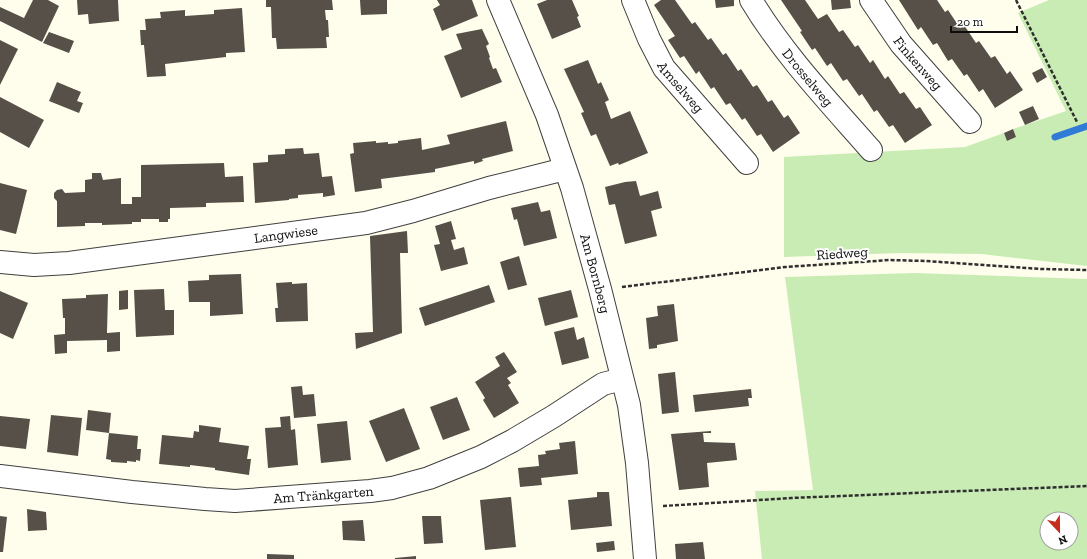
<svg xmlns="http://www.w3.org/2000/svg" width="1087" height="559" font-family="'Zilla Slab',serif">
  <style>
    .green { fill: #c9ecb4; fill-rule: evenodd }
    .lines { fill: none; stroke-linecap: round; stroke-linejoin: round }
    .stream { stroke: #307bd6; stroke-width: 7 }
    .building { fill: #565048 }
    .minor-casing { stroke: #404040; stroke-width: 24 }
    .path { stroke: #2f2f2f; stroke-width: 2.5; stroke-dasharray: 4 2; stroke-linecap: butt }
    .minor { stroke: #fff; stroke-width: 22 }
    .labels { text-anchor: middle; stroke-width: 4; stroke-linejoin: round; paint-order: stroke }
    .street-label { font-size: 14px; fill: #0d0d0d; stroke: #fff }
  </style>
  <rect width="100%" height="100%" fill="#fffeec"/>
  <g class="green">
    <path d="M1049,0H1087V266L981,254L901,253L784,257V157L965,147L1004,133L1007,141L1016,137L1013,129L1066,111L1018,13Z"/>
    <path d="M914,273L1087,279V559H762L755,491L813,490L785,277ZM1047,519H1071V543H1047Z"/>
  </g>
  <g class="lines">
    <path class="stream" d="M1055,137L1087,126"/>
  </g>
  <g class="building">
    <path d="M33,0H48L59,6L42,42L0,21V7L24,18Z"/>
    <path d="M77,0H118L119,21L89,24L88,14L78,15Z"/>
    <path d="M266,0H332L333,10H325L326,20H328L329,37H326L327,48L277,49L276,38H272L271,7H266Z"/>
    <path d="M360,0H387V14L361,15Z"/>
    <path d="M437,0H472L478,16L442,31L433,9L440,5Z"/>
    <path d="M547,0H572L579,16L577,17L581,27L552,39L537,4Z"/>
    <path d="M661,0H675L692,24L695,22L708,40L711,38L723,55L726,53L738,71L741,69L753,87L757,85L768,102L772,100L784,118L788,115L800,133L773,152L761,134L757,136L745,118L742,120L730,103L726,105L714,87L711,89L699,71L696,74L684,56L680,58L668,40L675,36L654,5Z"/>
    <path d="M715,0H734V6L716,8Z"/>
    <path d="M781,0H805L818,19L827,14L839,32L843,30L855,47L858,45L870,63L873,60L885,79L888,76L900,94L904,92L916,109L920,107L932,125L905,143L893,125L889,127L877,110L874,112L862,94L859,96L847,79L843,81L831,63L827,66L815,48L812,50L800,32L802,31Z"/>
    <path d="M831,0H850L851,8L832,10Z"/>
    <path d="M899,0H937L945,12L948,10L960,28L964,25L976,43L979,41L991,58L995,56L1007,74L1010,71L1023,90L995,108L983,89L979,92L967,74L964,76L952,59L948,61L937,43L933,45L921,27L918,30Z"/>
    <path d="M242,8L245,52L226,53V57L165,64L166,76L147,77L144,45H141L140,30H146L145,19L161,18L160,12L185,10V16L214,14V10Z"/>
    <path d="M482,29L489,44L486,46L490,57L489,58L493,69L496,68L502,82L461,98L444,56L462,49L456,34Z"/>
    <path d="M49,32L74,41L69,53L43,43Z"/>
    <path d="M0,40L18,49L0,85Z"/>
    <path d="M588,60L598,84L601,82L609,100L605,102L611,119L630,111L648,153L619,165L618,163L610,166L596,134L591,136L581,113L584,112L564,69Z"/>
    <path d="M1042,68L1047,77L1037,83L1032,73Z"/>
    <path d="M57,82L81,92L77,101L83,103L79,113L49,101Z"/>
    <path d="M0,97L44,120L29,148L0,132Z"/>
    <path d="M1033,106L1039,119L1025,125L1019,112Z"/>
    <path d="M506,121L513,151L482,159L483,161L474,164V161L435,169V172L381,179L382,188L355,192L350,154L354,153L353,143L376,141V143L388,142V144L398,143V141L421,138L422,150L450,144L447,135Z"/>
    <path d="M1013,129L1016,137L1007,141L1004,133Z"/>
    <path d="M303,148L304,154L319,153L322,177L332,176L335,195L323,197V193L298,195V198L289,199V200L255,203L253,163L268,162V155L285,154V149Z"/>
    <path d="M224,163L225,177L243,176L244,202L206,203V207L170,208V219H168V222H159V219H141V222H132V224L102,225V223H85V226L57,227V201L54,198V193L57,190L62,189L65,193L85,192V180L92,179V173H101L103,180L121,178V204H132V197H141V165Z"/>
    <path d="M636,181L640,196L658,191L662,208L651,211L657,236L625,244L615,204L609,205L605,187L625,182Z"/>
    <path d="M0,183L27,190L16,234L0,230Z"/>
    <path d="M538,202L541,212L550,210L557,238L524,246L517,219L514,220L511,208Z"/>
    <path d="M451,221L456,239L451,240L454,250L464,247L468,264L441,271L434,245L440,244L435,226Z"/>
    <path d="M407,231L408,253H400L402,333L356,349L355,333L373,332L370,236Z"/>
    <path d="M519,256L527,285L508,290L500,262Z"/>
    <path d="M241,274L243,314L210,316V302H189L188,281L209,280V275Z"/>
    <path d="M292,282V284L307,283L308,321L276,322L275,308H278L276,283Z"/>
    <path d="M489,285L495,302L425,326L419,308Z"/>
    <path d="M164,289L165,310H174V335L136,337L134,290Z"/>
    <path d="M128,290V309L119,310V291Z"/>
    <path d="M571,290L578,317L545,326L538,298Z"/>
    <path d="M0,291L28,303L13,339L0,333Z"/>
    <path d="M108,294L107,333L120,332V351L107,352V340L67,341V353L55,354L54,335L65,334V318H63L62,299L86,298V295Z"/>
    <path d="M674,304L678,341L657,345V348L649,349L646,318L658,316L657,306Z"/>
    <path d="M574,327L577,340L584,337L589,358L562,365L554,332Z"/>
    <path d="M504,352L517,372L507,378L511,383L508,385L519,403L494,418L483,400L485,398L475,382L500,366L495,357Z"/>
    <path d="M675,372L679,412L662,414L658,374Z"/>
    <path d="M302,386L303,395L314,394L316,416L294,418L291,387Z"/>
    <path d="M751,389L752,398H748L749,406L695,412L693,395Z"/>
    <path d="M457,397L470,430L443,440L430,407Z"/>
    <path d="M404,408L420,449L386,462L369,421Z"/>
    <path d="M88,410L111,413L109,433L86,430Z"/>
    <path d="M51,415L82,418L78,456L47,452Z"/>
    <path d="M0,416L30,419L26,449L0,446Z"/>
    <path d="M290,416L291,430L295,429L298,465L268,468L265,428L281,427L280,417Z"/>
    <path d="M347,421L351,460L321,463L317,424Z"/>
    <path d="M199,425L221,428L219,442L249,446L247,459H251L249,475L215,470V468L190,465V467L159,464L162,435L193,438L194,431L199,432Z"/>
    <path d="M711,431V433H703L704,442L735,443L737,460L707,463L709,487L679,490L671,434Z"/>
    <path d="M109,433L138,436L137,449H141L140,461L136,460V462L127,461V463L111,462V460L106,459Z"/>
    <path d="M575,441L578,474L541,478L542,485L520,487L518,468L539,466L538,455L546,454L545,451L560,449L559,443Z"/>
    <path d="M597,492H609L612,526L571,530L568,500L597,497Z"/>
    <path d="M511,497L516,547L485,550L480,500Z"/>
    <path d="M27,509L46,512L47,530L28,531Z"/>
    <path d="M0,516L7,517L3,552H0Z"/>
    <path d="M422,516H441L443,543L424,544Z"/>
    <path d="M363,520L365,541L343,540L342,521Z"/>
    <path d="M614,541L615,550L597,552L596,543Z"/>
    <path d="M703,542L705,559H676L675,544Z"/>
    <path d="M267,554L294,555V559H267Z"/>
    <path d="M416,556V559H395V558Z"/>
  </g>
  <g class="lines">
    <g class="minor-casing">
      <g id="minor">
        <path id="s1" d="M498,0L547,115L572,188L600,289L629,405L637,463L645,559"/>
        <path id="s2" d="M633,0L649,39L664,68L747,163"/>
        <path id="s3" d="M751,0C784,55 829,102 871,150"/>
        <path id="s4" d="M871,0L901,44L970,122"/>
        <path id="s5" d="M0,262L34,265L69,263L366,223L413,211L489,188L565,169"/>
        <path id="s6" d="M0,476L132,492L205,499L235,501L370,491L392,488L429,478L481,457L512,441L554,416L603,384L622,379"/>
      </g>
    </g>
    <g class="path">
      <path d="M1016,0L1077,122"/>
      <path d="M622,287L785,267L890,260L926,261L1041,269L1087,270"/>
      <path d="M663,506L791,498L1087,486"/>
    </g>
    <use href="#minor" class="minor"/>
  </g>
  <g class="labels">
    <g class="street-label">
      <text dy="5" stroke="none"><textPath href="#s4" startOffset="79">Finkenweg</textPath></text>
      <text dy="5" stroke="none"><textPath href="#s3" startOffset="96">Drosselweg</textPath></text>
      <text dy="5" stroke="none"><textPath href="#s2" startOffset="100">Amselweg</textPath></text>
      <text dy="5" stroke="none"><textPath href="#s5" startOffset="288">Langwiese</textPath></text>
      <text transform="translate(842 253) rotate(-4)" y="5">Riedweg</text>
      <text dy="5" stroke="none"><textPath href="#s1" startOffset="291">Am Bornberg</textPath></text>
      <text dy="5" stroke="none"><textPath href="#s6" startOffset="325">Am Tränkgarten</textPath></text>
    </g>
  </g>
  <g transform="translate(1059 531) rotate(158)"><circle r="19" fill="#ffffff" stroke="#9e9e9e"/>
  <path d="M0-3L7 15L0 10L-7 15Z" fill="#c52d1c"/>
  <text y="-6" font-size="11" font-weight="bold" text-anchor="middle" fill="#0d0d0d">N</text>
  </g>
  <path d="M951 26v6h66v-6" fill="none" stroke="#0d0d0d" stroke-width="2"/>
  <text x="957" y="26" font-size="12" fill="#0d0d0d" stroke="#ffffff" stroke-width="3" paint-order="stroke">20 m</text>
</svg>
